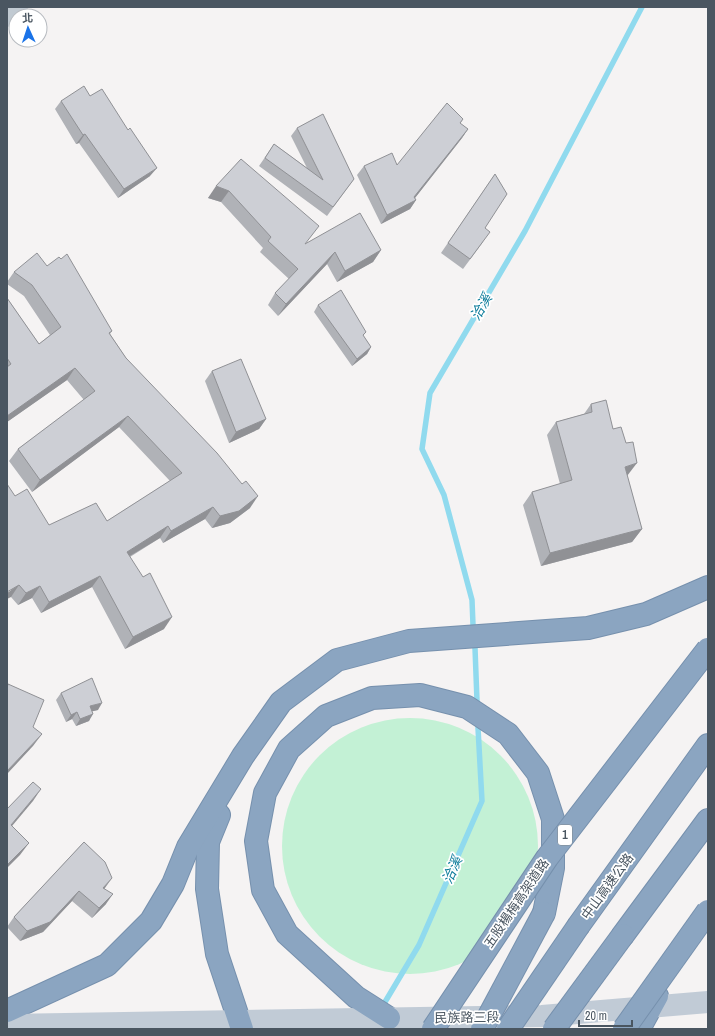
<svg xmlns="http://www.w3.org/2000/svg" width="715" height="1036" font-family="'Archivo Narrow','Noto Sans TC',sans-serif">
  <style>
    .green { fill: #c3f1d5 }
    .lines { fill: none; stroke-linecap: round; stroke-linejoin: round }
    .stream { stroke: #90daee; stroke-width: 5.5 }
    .motorway-casing { stroke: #7690ad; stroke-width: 24 }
    .tertiary { stroke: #c1cad2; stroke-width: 22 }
    .secondary { stroke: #c1cbd6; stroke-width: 22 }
    .motorway { stroke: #8ba5c1; stroke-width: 22 }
    .motorway-bridge-casing { stroke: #7690ad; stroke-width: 24; stroke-linecap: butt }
    .motorway-bridge { stroke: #8ba5c1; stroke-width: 22 }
    .wall { fill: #b0b2b7 }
    .shaded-wall { fill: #909195 }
    .building { fill: #cdcfd5; stroke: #909195 }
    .labels { text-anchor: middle; stroke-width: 3.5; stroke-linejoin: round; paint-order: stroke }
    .shield { fill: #fff; stroke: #808990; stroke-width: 1 }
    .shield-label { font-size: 12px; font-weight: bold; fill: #4a5661 }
    .street-label { font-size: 13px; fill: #4a5661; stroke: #fff }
    .water-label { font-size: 14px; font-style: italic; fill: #0c7c9b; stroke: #fff }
  </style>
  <rect width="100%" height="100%" fill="#f5f3f3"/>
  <circle class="green" cx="410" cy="846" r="128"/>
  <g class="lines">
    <g class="stream">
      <path d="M473,625L472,600L444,495L422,449L430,393L525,231L642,7"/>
      <path d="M475,648L477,701"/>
      <path d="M385,1002L419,945L482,801L478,728"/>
    </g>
    <g class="motorway-casing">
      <g id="motorway">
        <path d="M219,815L208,842L207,889L217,954L242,1029"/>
        <path d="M579,925L708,745"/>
        <path d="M623,935L708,820"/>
        <path d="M7,1011L107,965L151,921L173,884L188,847L243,756L281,702L337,660L409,641L588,628L646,614L708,587"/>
        <path d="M389,1018L356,997L287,934L263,890L256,841L265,793L289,749L326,716L372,698L420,695L467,707L508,734L538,773L553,819V868L544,913"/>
        <path d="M639,1029L657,996"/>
      </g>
    </g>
    <path class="tertiary" d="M7,16L17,7"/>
    <path class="secondary" d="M7,1025L542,1016L708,1002"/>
    <use href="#motorway" class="motorway"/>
    <g class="motorway-bridge-casing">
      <g id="motorway-bridge">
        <path d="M433,1029L547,858L708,649"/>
        <path d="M482,1029L544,913"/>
        <path d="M508,1029L579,925"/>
        <path d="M554,1029L623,935"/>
        <path d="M624,1029L708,911"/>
      </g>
    </g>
    <use href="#motorway-bridge" class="motorway-bridge"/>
  </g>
  <g class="wall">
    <path d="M90,96L150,176L118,198L79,143L76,144L55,109L61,101Z"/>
    <path d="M463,119L460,124L468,129L462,138L415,198L416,200L410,209L381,224L357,175L364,166L397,165Z"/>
    <path d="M297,128L354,179L327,216L259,166L274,144L307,168L291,136Z"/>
    <path d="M241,159L306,244L381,250L373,262L337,282L327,264L278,316L268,305L275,293L289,279L260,252L263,248L221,202L208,198Z"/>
    <path d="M495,174L483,242L463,269L441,253Z"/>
    <path d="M47,266L112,331L110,334L126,358L250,508L230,523L212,528L205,519L163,543L160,538L130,557L164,629L125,649L92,587L41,613L32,598L18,605L11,597L15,496L49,525L107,521L170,481L119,427L32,492L9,461L18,449L84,400L67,380L7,422V298L39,344L50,335L24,296L7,284V282L14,272Z"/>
    <path d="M318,305L366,332L363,336L371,347L367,354L352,366L314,312Z"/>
    <path d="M212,371L266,419L259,429L229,443L205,381Z"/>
    <path d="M591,404L613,429L627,476L642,529L632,542L541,566L523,505L532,492L560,484L547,435L556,422L584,414Z"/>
    <path d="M61,693L98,710L92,711L89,721L76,726L72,719L66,722L56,700Z"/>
    <path d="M84,842L105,889L106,904L92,918L72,901L43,932L20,941L7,927L14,917Z"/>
  </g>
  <g class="shaded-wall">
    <path d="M468,129L462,138L411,203L416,200L410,209L381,224L387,215L414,197Z"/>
    <path d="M85,134L79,143L76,144L83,135Z"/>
    <path d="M157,168L150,176L118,198L124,189Z"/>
    <path d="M216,186L229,191L221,202L208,198Z"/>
    <path d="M381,250L373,262L337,282L345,271Z"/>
    <path d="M335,252L327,264L278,316L286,304Z"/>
    <path d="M371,347L367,354L352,366L357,359Z"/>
    <path d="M75,368L67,380L7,422V416Z"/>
    <path d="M128,416L119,427L32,492L40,480Z"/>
    <path d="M266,419L259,429L229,443L236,432Z"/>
    <path d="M637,463L627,476L625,467Z"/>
    <path d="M258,496L250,508L230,523L212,528L220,516Z"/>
    <path d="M213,507L205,519L163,543L171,531Z"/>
    <path d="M168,526L160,538L118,563L127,552Z"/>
    <path d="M642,529L632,542L541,566L550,553Z"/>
    <path d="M100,576L92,587L41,613L49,602Z"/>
    <path d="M19,585L11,597L7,599V593Z"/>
    <path d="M40,586L32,598L18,605L26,593Z"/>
    <path d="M172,617L164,629L125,649L133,637Z"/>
    <path d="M102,703L98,710L85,713L90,706Z"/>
    <path d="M77,712L72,719L66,722L71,715Z"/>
    <path d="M93,714L89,721L76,726L80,719Z"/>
    <path d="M42,734L33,746L7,774V771Z"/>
    <path d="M41,789L33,801L7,832L11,825Z"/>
    <path d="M29,843L20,855L7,868V865Z"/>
    <path d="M112,878L105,888L96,898L103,888Z"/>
    <path d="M79,891L72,901L43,932L20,941L27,931Z"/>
    <path d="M113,894L106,904L92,918L99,908Z"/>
  </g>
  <g class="building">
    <path d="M84,86L90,96L102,89L128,130L130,128L157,168L124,189L85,134L83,135L61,101Z"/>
    <path d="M447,103L463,119L460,123L468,129L414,197L416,200L387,215L364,166L392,153L397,165Z"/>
    <path d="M323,114L354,179L333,207L265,158L274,144L323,180L297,128Z"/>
    <path d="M241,159L319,226L305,244L360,213L381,250L345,271L335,252L286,304L275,293L298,269L268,241L271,237L229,191L216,186Z"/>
    <path d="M495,174L507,194L485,228L490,232L470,259L448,243Z"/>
    <path d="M37,253L47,266L59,257L61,259L67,254L112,331L109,333L126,358L217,453L242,484L246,481L258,496L239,511L220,516L213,507L171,531L168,526L127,552L143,577L150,573L172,617L133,637L100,576L49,602L40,586L26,593L19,585L7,592V484L15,496L27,489L49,525L96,503L107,521L182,473L128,416L40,480L18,449L95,391L75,368L7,416V367L11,364L7,358V298L39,344L61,327L32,285L14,272Z"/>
    <path d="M341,290L366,332L363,335L371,347L357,359L318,305Z"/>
    <path d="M241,359L266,419L236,432L212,371Z"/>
    <path d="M606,400L613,429L621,427L626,443L633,442L637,463L625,467L642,529L550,553L532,492L572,480L556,422L592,412L591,404Z"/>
    <path d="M92,678L102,703L90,706L93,714L80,719L77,712L71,715L61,693Z"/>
    <path d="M8,684L44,700L33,727L42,734L7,771V688Z"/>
    <path d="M33,782L41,789L11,825L29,843L7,865V809Z"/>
    <path d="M84,842L105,862L112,878L103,888L113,894L99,908L79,891L50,922L27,931L14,917Z"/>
  </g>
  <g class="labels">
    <rect class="shield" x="558" y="825" width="14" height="20" rx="3"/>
    <g class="shield-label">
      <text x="565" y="839">1</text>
    </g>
    <g class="street-label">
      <text transform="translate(607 886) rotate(-54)" y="5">中山高速公路</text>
      <text transform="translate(516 903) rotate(-56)" y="5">五股楊梅高架道路</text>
      <text transform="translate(467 1017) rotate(-1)" y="5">民族路三段</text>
    </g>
    <g class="water-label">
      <text transform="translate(481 307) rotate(-60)" y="5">洽溪</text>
      <text transform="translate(452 870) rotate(-66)" y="5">洽溪</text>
    </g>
  </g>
  <rect width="715" height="1036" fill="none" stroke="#4a5661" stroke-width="16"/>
  <g transform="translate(28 28) rotate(357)"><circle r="19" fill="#ffffff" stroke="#b7bbc0"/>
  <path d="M0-3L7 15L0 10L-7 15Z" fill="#1a73e8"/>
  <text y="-6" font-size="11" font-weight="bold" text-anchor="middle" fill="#4a5661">北</text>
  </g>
  <path d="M579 1020v6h53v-6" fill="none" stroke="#4a5661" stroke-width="2"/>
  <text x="585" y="1020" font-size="12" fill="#4a5661" stroke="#ffffff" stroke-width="3" paint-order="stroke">20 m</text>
</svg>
